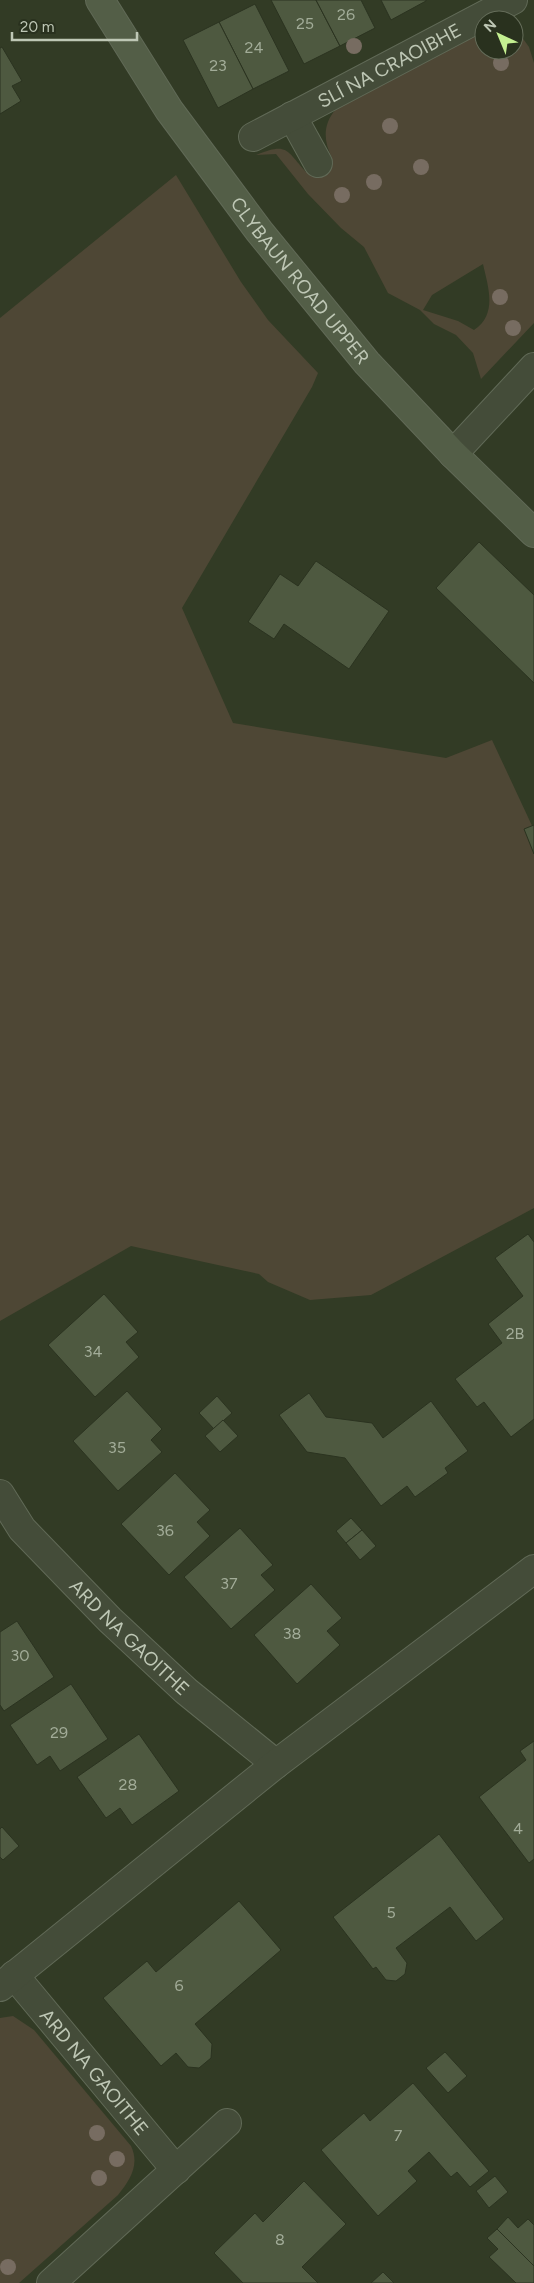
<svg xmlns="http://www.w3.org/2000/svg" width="534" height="2283" font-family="Figtree,sans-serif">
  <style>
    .green { fill: #4e4735; fill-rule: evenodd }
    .building { fill: #4e5940; stroke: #2b3320 }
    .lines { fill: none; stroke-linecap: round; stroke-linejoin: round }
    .street-casing { stroke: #616a57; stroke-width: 30 }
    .secondary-casing { stroke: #616a57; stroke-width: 30 }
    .street { stroke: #444c39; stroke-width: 28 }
    .secondary { stroke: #535e47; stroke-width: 28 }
    .tree { fill: #776c61 }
    .labels { text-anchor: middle; stroke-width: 5; stroke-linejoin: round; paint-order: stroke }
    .number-label { font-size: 16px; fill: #a2ac98 }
    .street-label { font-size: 19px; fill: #bec7b5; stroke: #29311e }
  </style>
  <rect width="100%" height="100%" fill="#323b25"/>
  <g class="green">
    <path d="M514,26L529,47L534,63V323L481,379L473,353L456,335L434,324L420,310L388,293L364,247L341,228L308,194L276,154L256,155C288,142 286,150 306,172L332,158C323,140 323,124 336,109L484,31V50H514ZM483,264C488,287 498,314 474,330L458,321L423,310L432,295Z"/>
    <path d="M176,175L241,282L268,320L318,373L312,387L182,608L233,723L446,758L492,740L534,830V1208L371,1295L310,1300L268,1282L259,1274L131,1246L0,1321V318Z"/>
    <path d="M13,2016L34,2030L131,2146C140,2165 130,2180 118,2195L19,2283H0V2018Z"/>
  </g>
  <g class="building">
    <path d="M271,0H316L340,46L304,64Z"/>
    <path d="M316,0H361L375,28L340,46Z"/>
    <path d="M381,0H426V1L391,20Z"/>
    <path d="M255,4L289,71L253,89L219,22Z"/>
    <path d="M219,22L253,89L218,108L183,40Z"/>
    <path d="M2,47L22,81L12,86L21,101L0,114V48Z"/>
    <path d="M479,542L534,595V683L436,588Z"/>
    <path d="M316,561L389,611L349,669L284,624L274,639L248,622L280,574L298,586Z"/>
    <path d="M534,825V854L524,829Z"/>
    <path d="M528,1234L534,1242V1419L511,1437L484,1402L477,1407L455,1379L502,1343L488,1324L523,1296L495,1258Z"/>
    <path d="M104,1294L138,1332L126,1342L139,1357L95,1397L48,1345Z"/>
    <path d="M127,1391L162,1429L151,1440L162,1452L118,1491L73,1441Z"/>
    <path d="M309,1393L326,1417L372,1423L383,1438L431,1401L468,1451L445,1468L448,1473L415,1497L407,1486L381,1506L345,1458L307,1452L279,1415Z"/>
    <path d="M217,1396L232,1413L214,1429L199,1413Z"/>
    <path d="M223,1420L238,1436L220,1452L205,1436Z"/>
    <path d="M175,1473L210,1510L197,1522L210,1536L169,1575L121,1524Z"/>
    <path d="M351,1518L362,1530L346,1543L336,1531Z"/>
    <path d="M240,1528L273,1565L261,1575L275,1590L231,1629L184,1577Z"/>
    <path d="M362,1530L376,1546L360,1560L346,1543Z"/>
    <path d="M311,1584L342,1618L327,1631L340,1645L297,1684L254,1635Z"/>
    <path d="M17,1621L54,1677L4,1711L0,1705V1632Z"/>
    <path d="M71,1684L108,1739L60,1771L50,1756L37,1765L10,1725Z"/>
    <path d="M139,1734L179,1791L132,1825L120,1808L106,1818L77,1777Z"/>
    <path d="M534,1741V1859L529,1863L479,1797L526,1760L520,1751Z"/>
    <path d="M2,1827L19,1846L3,1860L0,1857V1829Z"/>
    <path d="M439,1834L504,1919L476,1941L450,1907L396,1948L407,1963L405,1974L396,1981L386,1980L376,1967L373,1969L333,1917Z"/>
    <path d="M239,1901L281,1950L195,2024L212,2044L211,2058L199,2068L188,2067L176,2053L161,2066L103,1998L147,1961L156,1972Z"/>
    <path d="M445,2052L467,2076L448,2093L426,2068Z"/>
    <path d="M413,2083L489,2171L470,2187L457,2172L451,2177L429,2152L408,2171L417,2181L378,2216L321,2150L364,2113L370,2121Z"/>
    <path d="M495,2176L508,2192L489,2208L476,2191Z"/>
    <path d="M304,2181L346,2224L302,2267L318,2283H243L214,2253L255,2213L263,2222Z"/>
    <path d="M508,2217L518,2228L528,2219L534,2225V2266L497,2229Z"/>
    <path d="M497,2229L534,2266V2283H516L489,2257L498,2249L487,2238Z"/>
    <path d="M383,2272L394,2283H371Z"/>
  </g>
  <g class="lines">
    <g class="street-casing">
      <g id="street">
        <path d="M292,116L318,163"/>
        <path id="s1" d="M253,137L513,0"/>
        <path d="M453,454L534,367"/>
        <path id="s2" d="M0,1494L22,1529L110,1620L186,1691L276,1764"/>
        <path id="s3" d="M14,1975L176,2170"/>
        <path d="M0,1987L276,1764L534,1569"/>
        <path d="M51,2283L227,2123"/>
      </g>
    </g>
    <g class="secondary-casing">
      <g id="secondary">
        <path id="s4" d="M100,0L169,110L259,231L367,363L453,454L534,533"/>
      </g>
    </g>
    <use href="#street" class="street"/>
    <use href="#secondary" class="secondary"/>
  </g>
  <g class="tree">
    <circle cx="354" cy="46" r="8"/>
    <circle cx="501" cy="63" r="8"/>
    <circle cx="390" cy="126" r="8"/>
    <circle cx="421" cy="167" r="8"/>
    <circle cx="374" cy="182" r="8"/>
    <circle cx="342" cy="195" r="8"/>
    <circle cx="500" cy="297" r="8"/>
    <circle cx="513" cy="328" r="8"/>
    <circle cx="97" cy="2133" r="8"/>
    <circle cx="117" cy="2159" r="8"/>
    <circle cx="99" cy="2178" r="8"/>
    <circle cx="8" cy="2267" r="8"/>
  </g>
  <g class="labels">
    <g class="number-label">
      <text x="346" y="20">26</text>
      <text x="305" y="29">25</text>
      <text x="254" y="53">24</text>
      <text x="218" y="71">23</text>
      <text x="515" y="1339">2B</text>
      <text x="93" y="1357">34</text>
      <text x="117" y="1453">35</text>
      <text x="165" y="1536">36</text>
      <text x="229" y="1589">37</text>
      <text x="292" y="1639">38</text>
      <text x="20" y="1661">30</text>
      <text x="59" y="1738">29</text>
      <text x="128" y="1790">28</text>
      <text x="518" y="1834">4</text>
      <text x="391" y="1918">5</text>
      <text x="179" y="1991">6</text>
      <text x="398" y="2141">7</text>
      <text x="280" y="2245">8</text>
    </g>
    <g class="street-label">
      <text dy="7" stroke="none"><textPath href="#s1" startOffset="154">SLÍ NA CRAOIBHE</textPath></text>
      <text dy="7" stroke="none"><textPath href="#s4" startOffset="345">CLYBAUN ROAD UPPER</textPath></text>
      <text dy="7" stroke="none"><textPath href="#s2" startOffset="194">ARD NA GAOITHE</textPath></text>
      <text dy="7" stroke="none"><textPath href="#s3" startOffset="126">ARD NA GAOITHE</textPath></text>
    </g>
  </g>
  <g transform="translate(499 35) rotate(316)"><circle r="24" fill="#29311e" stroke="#656d5a"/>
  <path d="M0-4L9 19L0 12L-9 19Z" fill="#c4f091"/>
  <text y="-8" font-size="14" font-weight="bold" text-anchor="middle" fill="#bec7b5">N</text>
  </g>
  <path d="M12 32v8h125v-8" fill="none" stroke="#bec7b5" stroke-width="2.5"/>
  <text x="20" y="32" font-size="15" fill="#bec7b5" stroke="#29311e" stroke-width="4" paint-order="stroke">20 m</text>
</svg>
